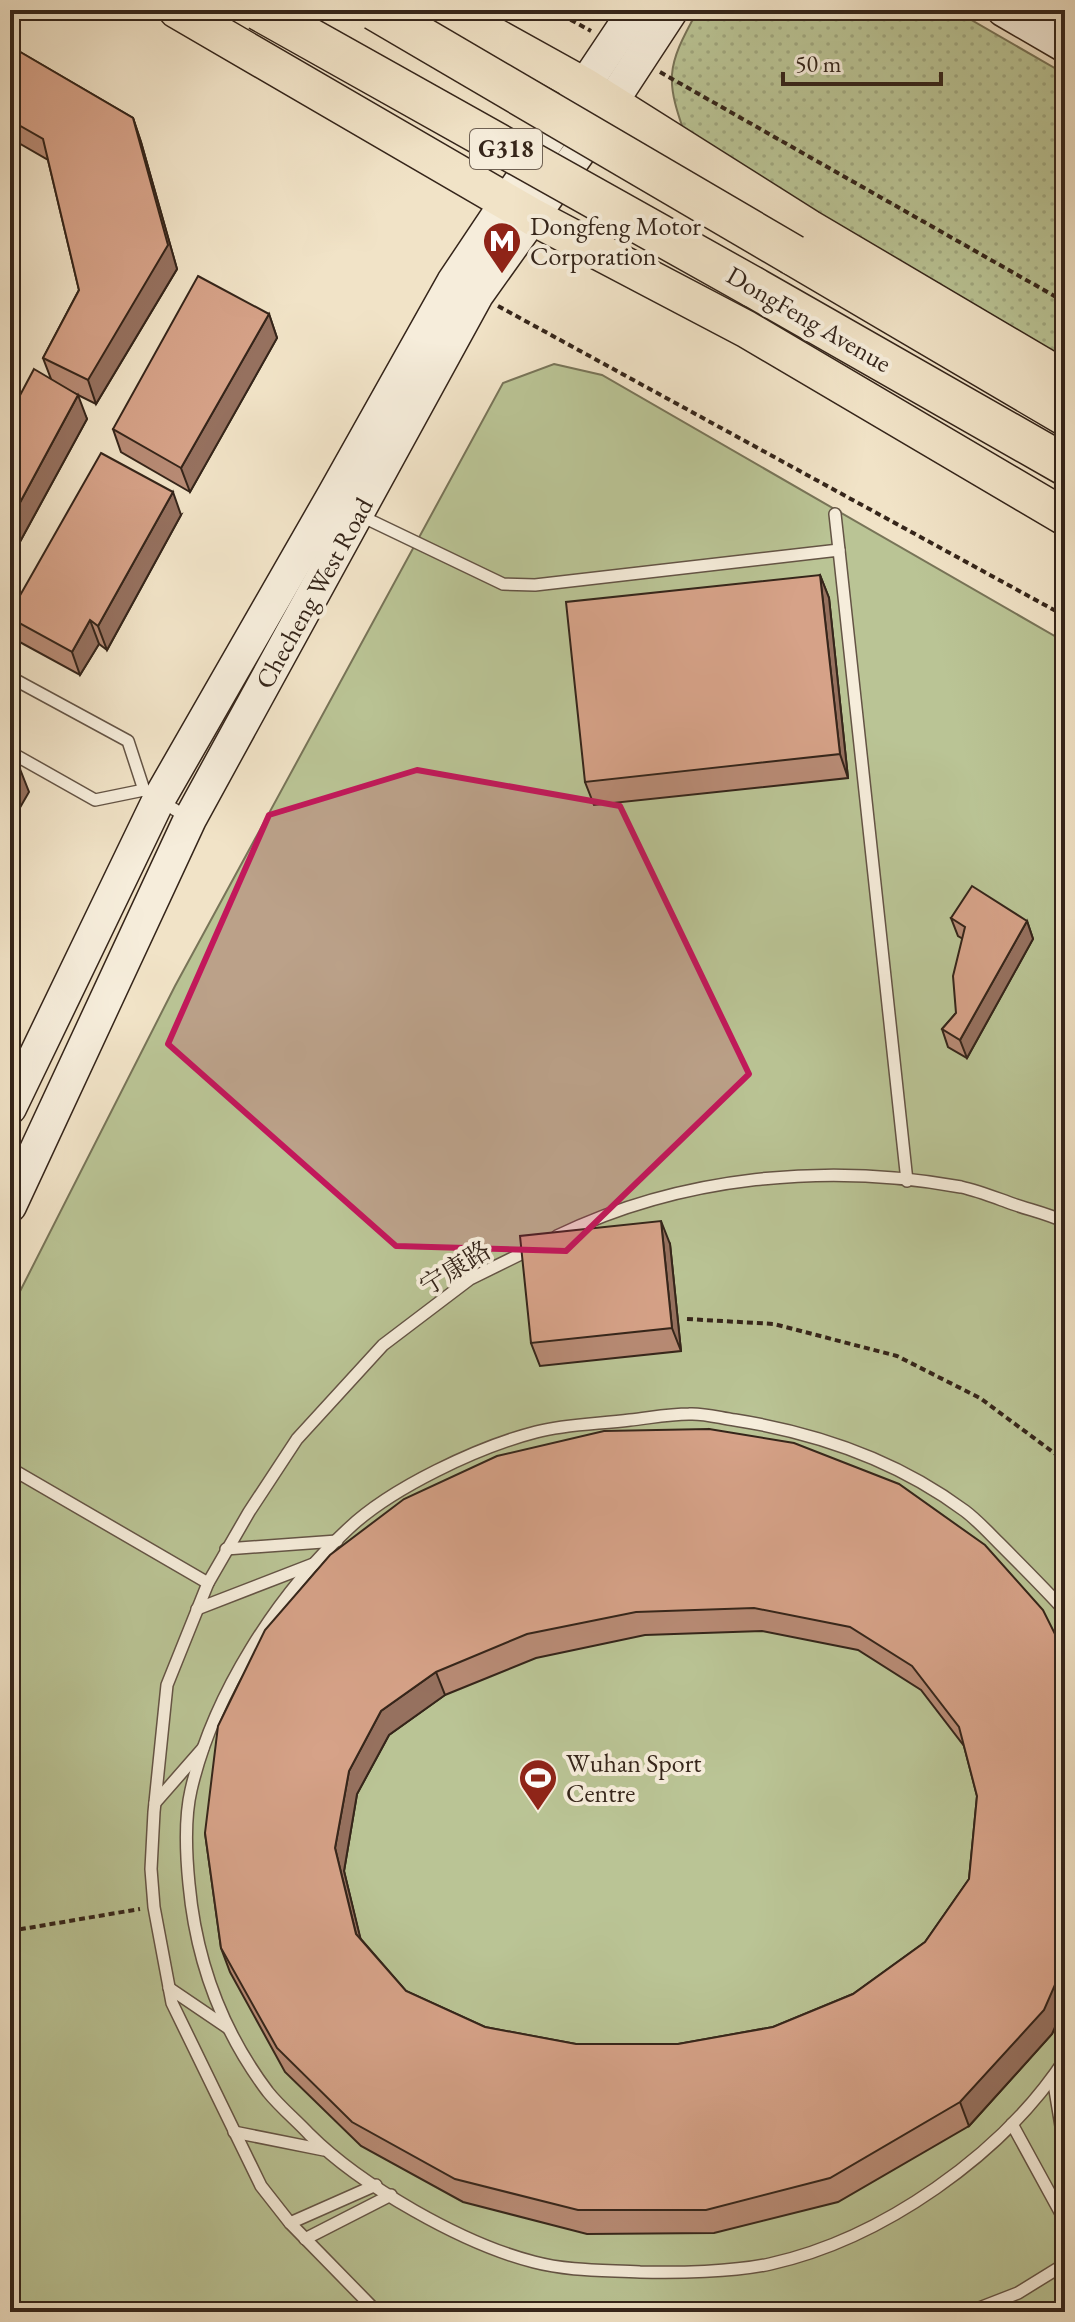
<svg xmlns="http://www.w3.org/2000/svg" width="1075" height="2322" font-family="'EB Garamond','Noto Serif SC',serif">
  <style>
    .grass { fill: url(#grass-dots); stroke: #787458; stroke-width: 2 }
    .garden { fill: #bac495; stroke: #787458; stroke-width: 2 }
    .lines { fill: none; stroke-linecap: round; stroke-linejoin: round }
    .lane-casing { stroke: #645445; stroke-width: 14 }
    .secondary-casing { stroke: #35251a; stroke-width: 35 }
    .primary-casing { stroke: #35251a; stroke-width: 39 }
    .highway-casing { stroke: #35251a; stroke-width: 43 }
    .path { stroke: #35251a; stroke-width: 4; stroke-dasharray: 6 4; stroke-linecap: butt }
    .lane { stroke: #f6eddb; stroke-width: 11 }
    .secondary { stroke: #f6eddb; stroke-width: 32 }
    .primary { stroke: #f1e3c7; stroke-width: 36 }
    .highway { stroke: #f1e3c7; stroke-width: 40 }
    .highway-bridge-casing { stroke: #35251a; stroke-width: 43; stroke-linecap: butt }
    .highway-bridge { stroke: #f1e3c7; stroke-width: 40 }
    .wall { fill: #b88b75; stroke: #35251a; stroke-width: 2; fill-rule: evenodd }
    .shaded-wall { fill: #96715f; stroke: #35251a; stroke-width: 2 }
    .building { fill: #d6a288; stroke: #35251a; stroke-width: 2; fill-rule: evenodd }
    .marked { fill: #c2185b; fill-opacity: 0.2; stroke: #c2185b; stroke-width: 6; stroke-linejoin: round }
    .labels { text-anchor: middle; stroke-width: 8; stroke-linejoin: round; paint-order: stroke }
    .shield { fill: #f6eddb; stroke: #6f6154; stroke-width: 2 }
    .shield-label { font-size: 24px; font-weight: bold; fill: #35251a }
    .poi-label { font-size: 26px; fill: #35251a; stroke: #f6eddb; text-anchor: start }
    .street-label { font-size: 26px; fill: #35251a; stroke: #f6eddb }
  </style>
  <defs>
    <pattern id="grass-dots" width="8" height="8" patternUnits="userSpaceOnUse" patternTransform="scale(2)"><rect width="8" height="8" fill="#bac495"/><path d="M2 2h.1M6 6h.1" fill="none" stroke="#a0a880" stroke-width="1.8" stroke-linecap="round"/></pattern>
  </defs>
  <rect width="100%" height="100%" fill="#f1e3c7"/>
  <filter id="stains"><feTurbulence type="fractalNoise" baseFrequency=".0025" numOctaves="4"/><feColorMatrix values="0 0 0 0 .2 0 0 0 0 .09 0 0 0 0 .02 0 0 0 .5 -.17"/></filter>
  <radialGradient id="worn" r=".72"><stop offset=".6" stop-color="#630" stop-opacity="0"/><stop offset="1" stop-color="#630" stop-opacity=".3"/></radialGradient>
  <path class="grass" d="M698,10H954L1065,74V376L688,143C665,79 665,69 698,10Z"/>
  <path class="garden" d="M554,364L602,375L1065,642V2312H10V1311L175,986L503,383Z"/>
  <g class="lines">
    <g class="lane-casing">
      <g id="lane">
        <path d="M835,514L839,550"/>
        <path d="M359,515L503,584L535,585L839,550L907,1181"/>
        <path d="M10,677L128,741L144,790"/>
        <path d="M10,752L95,800L144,790L188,818"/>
        <path d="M557,1236C681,1176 827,1162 961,1187C979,1191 996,1198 1013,1204C1030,1210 1049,1214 1065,1222"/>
        <path d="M10,1468L208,1583L249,1512L297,1439L383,1345L470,1279L535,1247"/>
        <path d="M226,1549L337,1541"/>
        <path d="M208,1583L167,1685L154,1812L151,1869L154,1907L172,2003L261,2186L290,2223L377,2312"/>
        <path d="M197,1609L316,1563"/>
        <path d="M1065,1611C1044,1588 1021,1565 999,1543C988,1532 977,1520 965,1511C898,1461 817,1433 735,1420C720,1418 704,1413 689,1414C669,1414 649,1418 630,1420C599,1424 566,1424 536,1432C478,1447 391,1488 348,1529C277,1595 213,1695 191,1790C184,1820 186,1854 189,1884C196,1960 222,2031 268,2092C280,2107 296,2120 309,2134C361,2186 463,2244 534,2262C568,2271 604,2270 640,2272C677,2273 733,2272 770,2264C882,2239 1002,2155 1065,2059"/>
        <path d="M155,1803L203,1748"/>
        <path d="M169,1988L228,2028"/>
        <path d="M1053,2078L1065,2150"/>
        <path d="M1012,2124L1065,2221"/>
        <path d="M234,2132L324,2150"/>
        <path d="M290,2223L376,2185"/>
        <path d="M305,2239L391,2195"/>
        <path d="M969,2312L1018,2293L1065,2264"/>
      </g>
    </g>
    <g class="secondary-casing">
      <g id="secondary">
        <path d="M1003,10L1065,46"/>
        <path d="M10,1108L159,799L334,494L453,282L635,10"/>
        <path d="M10,1206L190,819L477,295L579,152L672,10"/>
      </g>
    </g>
    <g class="primary-casing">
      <g id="primary">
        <path d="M177,10L533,217L746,329L1065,517"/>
        <path d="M447,10L584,86L809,228L1065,379"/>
      </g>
    </g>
    <g class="highway-casing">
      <g id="highway">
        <path d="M793,255L1065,415"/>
        <path d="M753,287L1065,465"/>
      </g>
    </g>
    <g class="path">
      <path d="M553,10L591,31"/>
      <path d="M660,72L1065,302"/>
      <path d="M498,306L1065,616"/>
      <path d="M687,1319L774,1324L897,1356L980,1398L1065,1461"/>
      <path d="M10,1931L140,1909"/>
    </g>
    <use href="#lane" class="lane"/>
    <use href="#secondary" class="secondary"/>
    <use href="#primary" class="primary"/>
    <use href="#highway" class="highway"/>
    <g class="highway-bridge-casing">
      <g id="highway-bridge">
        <path d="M259,10L753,287"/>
        <path d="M375,10L793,255"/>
      </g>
    </g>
    <use href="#highway-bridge" class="highway-bridge"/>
  </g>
  <g class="wall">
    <path d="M10,46L133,118L141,142L177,269L96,404L74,393L87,419L10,560V414L51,379L43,358L79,290L48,160L10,138Z"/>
    <path d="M269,314L277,338L190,492L121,452L113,429Z"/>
    <path d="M181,515L107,650L99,644L80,675L16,640L10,622V613Z"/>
    <path d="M820,575L829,598L848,778L594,805L585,782Z"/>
    <path d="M951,918L1027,921L1033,939L967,1058L948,1047L942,1029L956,1013L963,939L958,936Z"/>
    <path d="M670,1244L681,1351L540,1366L531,1343Z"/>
    <path d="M709,1429L1065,1654V2005L1052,2034L969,2126L838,2202L714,2233L587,2234L463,2202L361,2146L285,2072L230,1972L221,1948L205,1833ZM762,1631L858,1650L921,1690L964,1746L977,1796L969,1879L925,1942L853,1994L773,2027L678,2044H576L485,2027L406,1991L360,1938L344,1871L357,1794L389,1735L445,1695L536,1658L645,1635Z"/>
  </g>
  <g class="shaded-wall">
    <path d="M133,118L141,142L177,269L96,404L88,380Z"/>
    <path d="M12,260L20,284L10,303V264Z"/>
    <path d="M269,314L277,338L190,492L181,468Z"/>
    <path d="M78,395L87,419L10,560V521Z"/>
    <path d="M173,492L181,515L107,650L98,626Z"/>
    <path d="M10,568L13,577L10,584Z"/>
    <path d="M820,575L829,598L848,778L840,754Z"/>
    <path d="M90,620L99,644L80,675L72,652Z"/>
    <path d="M20,769L29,792L10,825V786Z"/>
    <path d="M1027,921L1033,939L967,1058L960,1040Z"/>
    <path d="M661,1221L670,1244L681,1351L672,1328Z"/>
    <path d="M436,1672L445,1695L389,1735L357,1794L344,1871L365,1957L356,1934L335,1848L349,1771L381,1711Z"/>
    <path d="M1065,1962V2005L1052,2034L969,2126L960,2102Z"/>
  </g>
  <g class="building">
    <path d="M10,46L133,118L168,245L88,380L43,358L79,290L43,139L10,120Z"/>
    <path d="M198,276L269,314L181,468L113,429Z"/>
    <path d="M34,369L78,395L10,521V414Z"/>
    <path d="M101,453L173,492L98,626L90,620L72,652L10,618V613Z"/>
    <path d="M820,575L840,754L585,782L566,602Z"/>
    <path d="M10,762L20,769L10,786Z"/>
    <path d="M972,886L1027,921L960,1040L942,1029L956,1013L953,976L965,927L951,918Z"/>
    <path d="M661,1221L672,1328L531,1343L520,1236Z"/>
    <path d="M709,1429L794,1443L899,1484L985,1545L1043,1610L1065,1654V1962L1044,2010L960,2102L830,2178L706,2210H578L455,2179L352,2122L277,2048L221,1948L205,1833L218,1726L265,1630L330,1555L404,1499L497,1456L604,1431ZM754,1608L850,1627L912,1666L959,1727L977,1796L969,1879L925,1942L853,1994L773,2027L678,2044H576L485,2027L406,1991L356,1934L335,1848L349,1771L381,1711L436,1672L527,1634L636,1612Z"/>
  </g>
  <path class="marked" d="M417,770L620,806L749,1074L566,1251L396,1246L168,1044L269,815Z"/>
  <defs>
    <g id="metro-pin" transform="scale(2)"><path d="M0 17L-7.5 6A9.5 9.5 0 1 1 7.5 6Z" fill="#8f2418" stroke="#f6eddb"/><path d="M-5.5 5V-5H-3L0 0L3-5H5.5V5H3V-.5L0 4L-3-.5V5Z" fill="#fff"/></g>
    <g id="stadium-pin" transform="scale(2)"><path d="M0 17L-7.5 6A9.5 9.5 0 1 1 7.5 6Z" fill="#8f2418" stroke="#f6eddb"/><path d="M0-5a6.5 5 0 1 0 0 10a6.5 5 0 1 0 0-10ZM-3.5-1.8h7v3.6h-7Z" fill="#fff"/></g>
  </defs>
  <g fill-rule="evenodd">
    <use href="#metro-pin" x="502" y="241"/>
    <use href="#stadium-pin" x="538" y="1778"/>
  </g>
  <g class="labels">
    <rect class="shield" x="470" y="129" width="72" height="40" rx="6"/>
    <g class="shield-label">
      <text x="506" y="157">G318</text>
    </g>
    <g class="poi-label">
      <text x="530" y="235">Dongfeng Motor<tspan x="530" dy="30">Corporation</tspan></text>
      <text x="566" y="1772">Wuhan Sport<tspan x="566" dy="30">Centre</tspan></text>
    </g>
    <g class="street-label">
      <text transform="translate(809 319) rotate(30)" y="9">DongFeng Avenue</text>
      <text transform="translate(314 593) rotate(-61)" y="9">Checheng West Road</text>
      <text transform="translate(455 1268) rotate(-32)" y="9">宁康路</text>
    </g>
  </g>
  <rect width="1075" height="2322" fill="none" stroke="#f1e3c7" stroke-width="40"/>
  <rect x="12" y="12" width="1051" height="2298" fill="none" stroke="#35251a" stroke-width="4"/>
  <rect x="20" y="20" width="1035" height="2282" fill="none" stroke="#35251a" stroke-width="2"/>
  <path d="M783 72v12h158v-12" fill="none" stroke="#35251a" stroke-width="4"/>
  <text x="795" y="72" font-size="24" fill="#35251a" stroke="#f6eddb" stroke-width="6" paint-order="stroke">50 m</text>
  <rect width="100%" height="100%" filter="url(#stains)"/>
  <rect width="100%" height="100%" fill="url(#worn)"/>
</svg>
